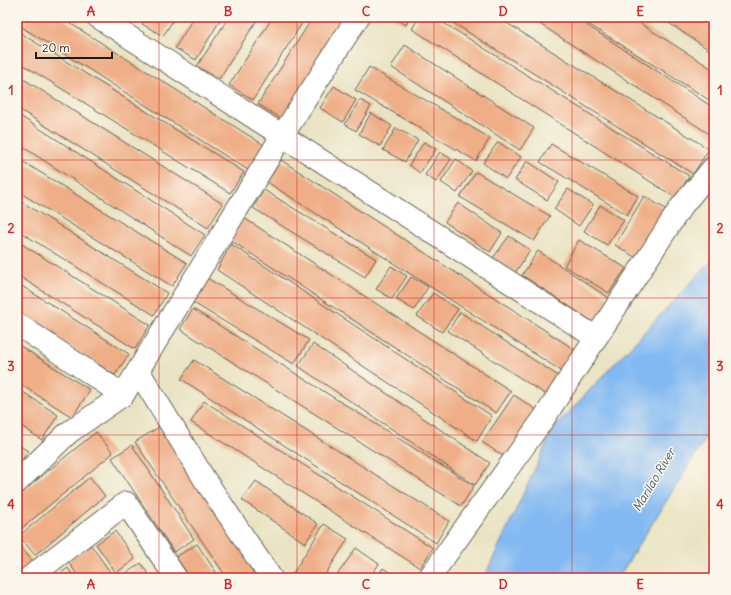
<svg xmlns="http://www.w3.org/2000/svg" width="731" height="595" font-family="Delius,sans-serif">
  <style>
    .water { fill: #83b9f2; stroke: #506a87 }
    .building { fill: #efae87 }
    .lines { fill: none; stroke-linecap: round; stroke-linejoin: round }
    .street-casing { stroke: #646256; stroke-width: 24 }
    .street { stroke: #fff; stroke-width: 22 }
    .grid { fill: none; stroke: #d62828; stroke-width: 1; stroke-opacity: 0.55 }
    .labels { text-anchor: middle; stroke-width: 3; stroke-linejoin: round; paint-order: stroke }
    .water-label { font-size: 12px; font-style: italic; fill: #455b72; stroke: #fbf7ec }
    .neatline { fill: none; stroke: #d62828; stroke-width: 1.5 }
    .grid-label { font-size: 13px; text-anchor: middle; font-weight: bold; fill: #d62828 }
  </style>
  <rect width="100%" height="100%" fill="#fbf7ec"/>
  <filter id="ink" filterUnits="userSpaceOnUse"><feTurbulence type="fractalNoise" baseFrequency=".025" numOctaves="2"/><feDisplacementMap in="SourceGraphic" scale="8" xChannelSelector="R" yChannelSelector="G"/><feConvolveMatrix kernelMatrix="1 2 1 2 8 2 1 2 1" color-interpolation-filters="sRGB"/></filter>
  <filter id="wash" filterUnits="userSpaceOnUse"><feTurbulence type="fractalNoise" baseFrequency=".012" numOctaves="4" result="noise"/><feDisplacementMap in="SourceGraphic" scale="16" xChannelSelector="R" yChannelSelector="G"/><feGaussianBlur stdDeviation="0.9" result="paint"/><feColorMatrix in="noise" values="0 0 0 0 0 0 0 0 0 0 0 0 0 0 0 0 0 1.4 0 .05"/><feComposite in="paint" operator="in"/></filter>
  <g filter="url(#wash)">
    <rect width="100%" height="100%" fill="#eae3c3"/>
    <path class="water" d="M714,258V425L618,578H484L554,428Z"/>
    <g id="blocks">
      <g class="building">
        <path d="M17,17H60L264,145L248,170L17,24Z"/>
        <path d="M116,17H134L129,25Z"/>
        <path d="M146,17H175L163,36L142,24Z"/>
        <path d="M194,17H222L196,60L175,48Z"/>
        <path d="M229,17H259L219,79L197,66Z"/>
        <path d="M273,17H306L253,100L229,85Z"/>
        <path d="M313,17H347L282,119L258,104Z"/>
        <path d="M391,17H409L406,25Z"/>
        <path d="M419,17H434L689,176L676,198L412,29Z"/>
        <path d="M444,17H497L709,149L693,174Z"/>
        <path d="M529,17H574L714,108V137Z"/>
        <path d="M577,17H630L714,70V103Z"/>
        <path d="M660,17H705L714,23V53Z"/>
        <path d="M17,31L244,172L230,193L17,61Z"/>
        <path d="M405,45L534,128L520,150L391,67Z"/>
        <path d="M369,67L490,138L476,161L355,90Z"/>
        <path d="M17,75L223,204L208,228L17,108Z"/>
        <path d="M334,86L356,100L343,122L320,108Z"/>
        <path d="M360,100L371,106L356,131L345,124Z"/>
        <path d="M371,113L392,126L380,146L359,134Z"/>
        <path d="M17,114L205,235L191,256L17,143Z"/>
        <path d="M396,128L418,140L405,162L383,150Z"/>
        <path d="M424,142L436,149L420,173L409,165Z"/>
        <path d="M498,142L521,157L506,179L483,163Z"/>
        <path d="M551,144L638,196L627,215L540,162Z"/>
        <path d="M440,152L451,159L436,182L425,175Z"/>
        <path d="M17,158L187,263L172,286L17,191Z"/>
        <path d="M456,159L472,171L457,193L441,182Z"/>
        <path d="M281,160L577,351L563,372L267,182Z"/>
        <path d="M527,161L559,182L547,200L515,180Z"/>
        <path d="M476,172L550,216L534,241L460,197Z"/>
        <path d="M568,189L593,205L579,226L554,209Z"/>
        <path d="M264,190L376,259L365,277L253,208Z"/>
        <path d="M644,196L667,210L638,259L615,245Z"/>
        <path d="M17,199L167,293L154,315L17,230Z"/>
        <path d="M458,203L502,233L490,252L445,222Z"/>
        <path d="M600,205L624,220L607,245L584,231Z"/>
        <path d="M244,218L511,391L496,413L230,240Z"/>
        <path d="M509,236L530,250L515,273L493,258Z"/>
        <path d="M579,240L626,268L609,293L564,266Z"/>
        <path d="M17,241L150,325L135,349L17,275Z"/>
        <path d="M231,244L492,416L477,441L217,270Z"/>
        <path d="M538,251L612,300L596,324L522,275Z"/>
        <path d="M391,266L407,276L392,299L376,289Z"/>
        <path d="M411,277L428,287L414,310L396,299Z"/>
        <path d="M207,278L309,340L294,364L192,302Z"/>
        <path d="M17,283L129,354L115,375L17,312Z"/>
        <path d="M433,293L458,309L442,332L417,316Z"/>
        <path d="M193,309L474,486L461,506L180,329Z"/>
        <path d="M460,312L560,377L548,396L448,331Z"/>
        <path d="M17,344L90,390L72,417L17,382Z"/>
        <path d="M313,344L490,463L475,485L298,366Z"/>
        <path d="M194,360L449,521L436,543L181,379Z"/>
        <path d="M17,388L58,415L42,440L17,423Z"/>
        <path d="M514,395L538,411L506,458L482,442Z"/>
        <path d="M204,401L433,548L420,568L191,422Z"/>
        <path d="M159,427L263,578H227L135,442Z"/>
        <path d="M96,432L113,453L17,532V496Z"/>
        <path d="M17,444L28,451L17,468Z"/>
        <path d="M132,445L194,539L174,552L112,458Z"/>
        <path d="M90,477L105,496L35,555L19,536Z"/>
        <path d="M256,481L318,524L305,543L242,500Z"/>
        <path d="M324,524L348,539L323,578H290Z"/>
        <path d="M115,531L135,559L116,573L96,544Z"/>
        <path d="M17,543L34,563L17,578Z"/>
        <path d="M197,544L220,578H190L176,557Z"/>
        <path d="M91,545L113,576L111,578H79L68,561Z"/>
        <path d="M356,548L379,564L369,578H335Z"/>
        <path d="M141,563L151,578H119Z"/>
        <path d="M68,568L75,578H54Z"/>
        <path d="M383,568L398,578H376Z"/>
      </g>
    </g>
  </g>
  <g filter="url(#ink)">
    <use href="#blocks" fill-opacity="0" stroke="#646256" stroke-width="1"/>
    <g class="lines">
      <g class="street-casing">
        <g id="street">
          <path d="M98,17L595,337"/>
          <path d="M17,324L123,395"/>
          <path d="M139,372L205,480L271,578"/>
          <path d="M17,482L68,433L123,395L282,136L358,17"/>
          <path d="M29,578L126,503L176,578"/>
          <path d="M429,578L544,418L681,207L714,167"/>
        </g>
      </g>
      <use href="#street" class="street"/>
    </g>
  </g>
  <path class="grid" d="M159,17V578M297,17V578M434,17V578M572,17V578M17,160H714M17,298H714M17,435H714"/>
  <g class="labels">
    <g class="water-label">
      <text transform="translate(654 480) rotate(-59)" y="4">Marilao River</text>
    </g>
  </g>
  <rect width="731" height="595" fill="none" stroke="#fbf7ec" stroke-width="44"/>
  <path d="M36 52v6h76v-6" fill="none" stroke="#1c1c1c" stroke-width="2"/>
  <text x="42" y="52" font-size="12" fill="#1c1c1c" stroke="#fbf7ec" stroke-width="3" paint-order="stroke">20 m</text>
  <rect x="22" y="22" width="687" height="551" class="neatline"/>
  <g class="grid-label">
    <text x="91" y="16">A</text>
    <text x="228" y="16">B</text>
    <text x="366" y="16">C</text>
    <text x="503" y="16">D</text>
    <text x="640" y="16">E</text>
    <text x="11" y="95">1</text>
    <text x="720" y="95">1</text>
    <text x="11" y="233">2</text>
    <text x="720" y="233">2</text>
    <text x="11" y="371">3</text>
    <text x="720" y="371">3</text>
    <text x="11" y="509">4</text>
    <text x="720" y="509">4</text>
    <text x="91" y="589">A</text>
    <text x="228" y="589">B</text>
    <text x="366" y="589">C</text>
    <text x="503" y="589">D</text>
    <text x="640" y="589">E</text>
  </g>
</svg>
